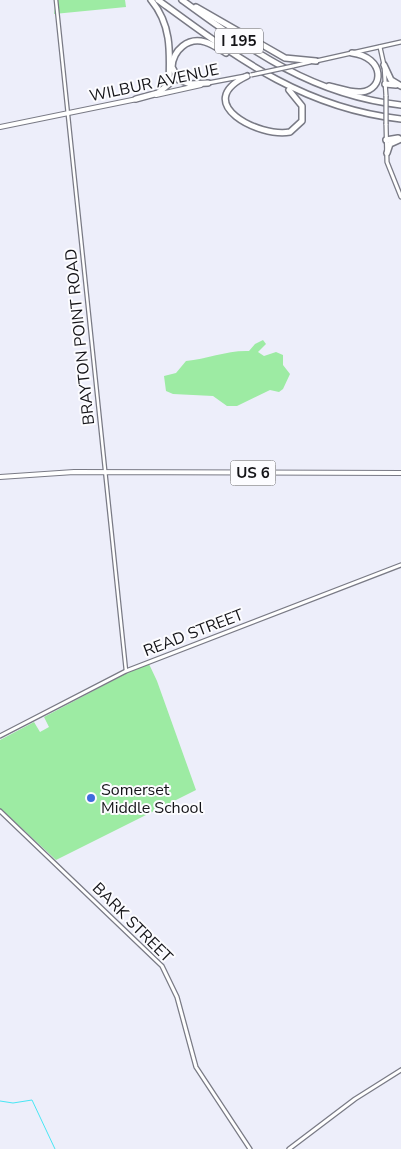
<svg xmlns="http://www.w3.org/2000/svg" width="401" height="1149" font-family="'Nunito Sans',sans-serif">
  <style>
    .green { fill: #9deba3 }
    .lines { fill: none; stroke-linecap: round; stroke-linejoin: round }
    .stream { stroke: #48e6f4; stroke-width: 1 }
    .tertiary-casing { stroke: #797a85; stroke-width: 5 }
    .secondary-casing { stroke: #797a85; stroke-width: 5.5 }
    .primary-casing { stroke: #797a85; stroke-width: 6 }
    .motorway-casing { stroke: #797a85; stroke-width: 8 }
    .tertiary { stroke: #fff; stroke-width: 2.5 }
    .secondary { stroke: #fff; stroke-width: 3 }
    .primary { stroke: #fff; stroke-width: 4 }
    .motorway { stroke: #fff; stroke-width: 5 }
    .secondary-bridge-casing { stroke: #797a85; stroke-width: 5.5; stroke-linecap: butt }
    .secondary-bridge { stroke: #fff; stroke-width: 3 }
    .poi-dot { fill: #3f6cdd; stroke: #fcfcff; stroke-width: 2 }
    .labels { text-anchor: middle; stroke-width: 4; stroke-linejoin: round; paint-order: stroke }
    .shield { fill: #fcfcff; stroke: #5a5a5d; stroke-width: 1 }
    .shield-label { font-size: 15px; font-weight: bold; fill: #141418 }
    .street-label { font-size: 16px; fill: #141418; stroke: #fcfcff }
    .poi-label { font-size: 16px; fill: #141418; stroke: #fcfcff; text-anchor: start }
  </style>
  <rect width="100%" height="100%" fill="#edeefa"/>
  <g class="green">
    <path d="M56,0H125L126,7L54,14Z"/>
    <path d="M263,340L266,344L258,352L264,356L276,352L283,355V365L290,374L283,389L279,392L270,390L237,406H227L213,396L173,394L166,391L164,376L176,373L186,361C207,359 228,350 249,351L255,344Z"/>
    <path d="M149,664L157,681L196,790L56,860L0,808V740L34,722L40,732L49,727L44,717L127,673Z"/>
  </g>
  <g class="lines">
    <path class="stream" d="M0,1101L13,1103L32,1100L55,1149"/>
    <g class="tertiary-casing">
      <path id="tertiary" d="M56,0L126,671"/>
    </g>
    <g class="secondary-casing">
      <g id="secondary">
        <path d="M380,47L384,65L386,96"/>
        <path d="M316,61L401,42"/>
        <path d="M293,66L310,62"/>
        <path d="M208,83L245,76"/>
        <path d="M386,124L387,162L401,197"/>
        <path d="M0,736L126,671L401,565"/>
        <path d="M0,811L162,966L177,997L196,1067L250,1149"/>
        <path d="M289,1149L355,1099L401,1070"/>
      </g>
    </g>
    <g class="primary-casing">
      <g id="primary">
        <path d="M156,95L201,85"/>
        <path d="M0,127L137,99"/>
        <path d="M0,477L74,472L401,473"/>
      </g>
    </g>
    <g class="motorway-casing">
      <g id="motorway">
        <path d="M158,0C236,57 302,108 401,119"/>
        <path d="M182,0C252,51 312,95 401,105"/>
        <path d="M196,7L285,58L316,61"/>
        <path d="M384,65L391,80L401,86"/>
        <path d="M247,76C190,103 260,138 290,132L302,121V106L289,90"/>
        <path d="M208,83L190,84L179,80L172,67C173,50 188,37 205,42C212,44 219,49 226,53"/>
        <path d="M385,84L396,85"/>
        <path d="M329,86C339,88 351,93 361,92C385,90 385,57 352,53"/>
        <path d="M136,99L158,93L169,84C170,53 172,25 151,0"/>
        <path d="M386,140L398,138"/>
        <path d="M387,153L390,144L401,139"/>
      </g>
    </g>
    <use href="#tertiary" class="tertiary"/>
    <use href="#secondary" class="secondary"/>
    <use href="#primary" class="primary"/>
    <use href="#motorway" class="motorway"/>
    <g class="secondary-bridge-casing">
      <g id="secondary-bridge">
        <path d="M251,75L293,66"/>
        <path d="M386,96V124"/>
      </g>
    </g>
    <use href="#secondary-bridge" class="secondary-bridge"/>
  </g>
  <circle class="poi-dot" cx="91" cy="798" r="5"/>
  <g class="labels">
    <g class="shield">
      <rect x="215" y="28.5" width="48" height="25" rx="4"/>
      <rect x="230.5" y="460.5" width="45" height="25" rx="4"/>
    </g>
    <g class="shield-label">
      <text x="239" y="46">I 195</text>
      <text x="253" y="478">US 6</text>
    </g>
    <g class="street-label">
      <text transform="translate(154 82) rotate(-12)" y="6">WILBUR AVENUE</text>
      <text transform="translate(79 337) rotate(-96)" y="6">BRAYTON POINT ROAD</text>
      <text transform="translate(193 632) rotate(-21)" y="6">READ STREET</text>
      <text transform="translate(133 922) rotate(45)" y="6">BARK STREET</text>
    </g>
    <g class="poi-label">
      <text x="101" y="795">Somerset<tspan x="101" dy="18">Middle School</tspan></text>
    </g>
  </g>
</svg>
